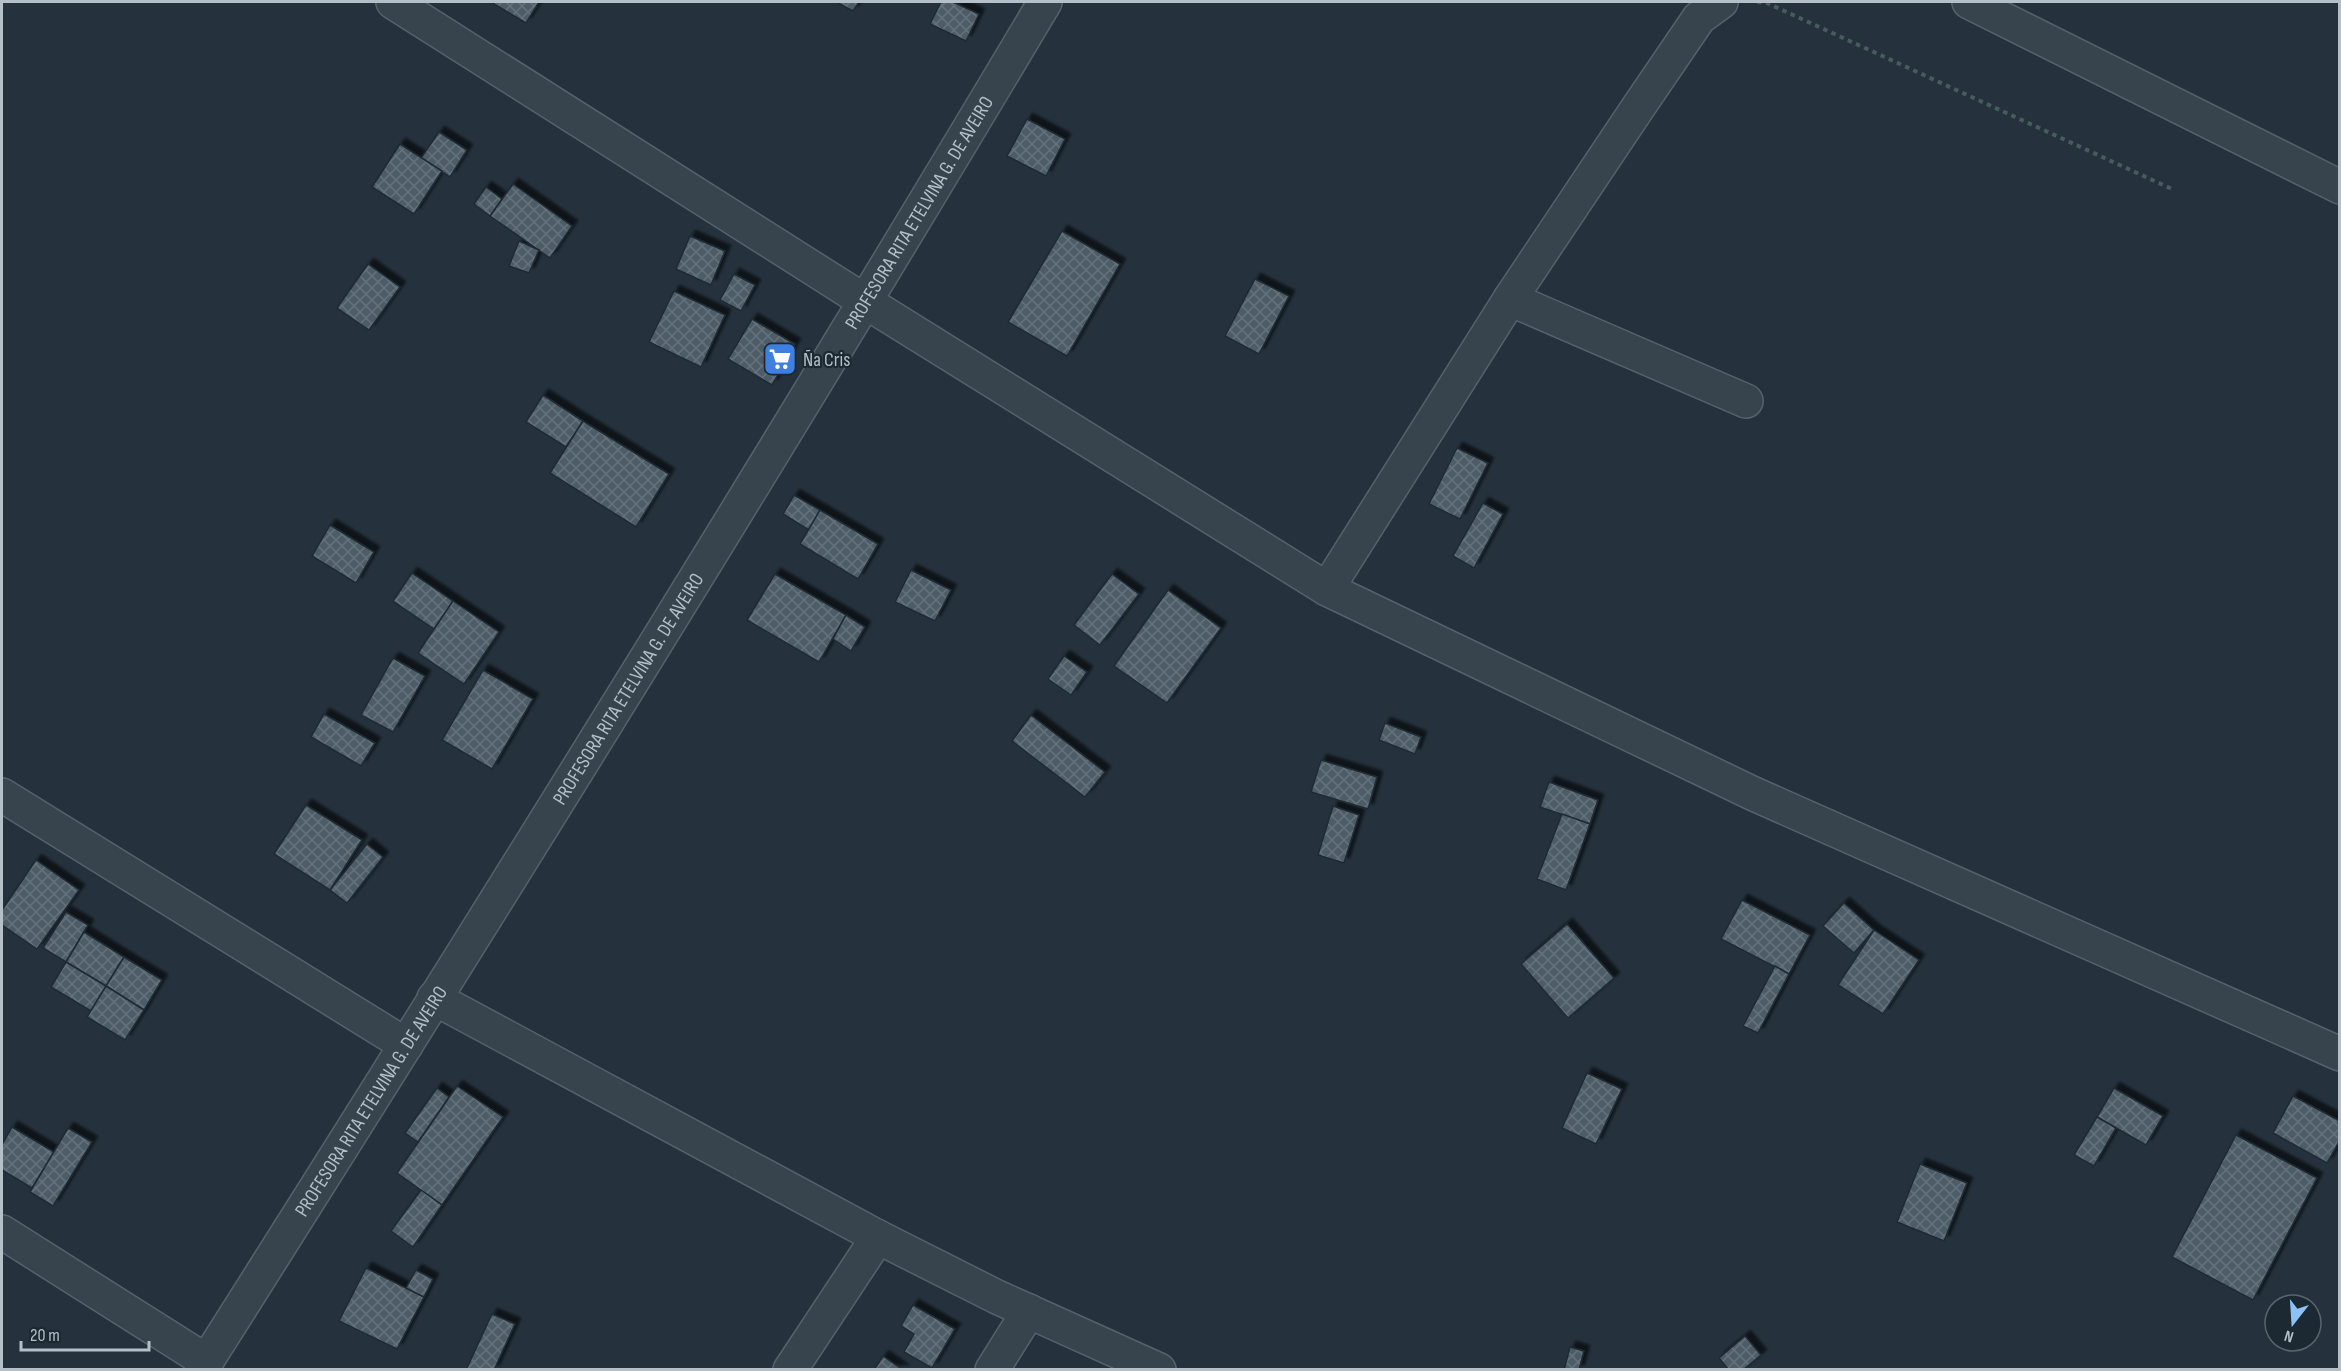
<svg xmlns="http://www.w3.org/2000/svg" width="2341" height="1371" font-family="'Sofia Sans Condensed',sans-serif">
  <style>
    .building { fill: url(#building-cross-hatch); stroke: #1f2b34; stroke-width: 1.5; filter: url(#shadow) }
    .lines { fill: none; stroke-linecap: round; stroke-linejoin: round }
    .minor-casing { stroke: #56626b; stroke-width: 36 }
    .tertiary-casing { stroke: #56626b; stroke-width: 36 }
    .path { stroke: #475c5c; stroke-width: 4; stroke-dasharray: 4.5 4.5; stroke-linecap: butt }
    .minor { stroke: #38444d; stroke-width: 33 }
    .tertiary { stroke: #38444d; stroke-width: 33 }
    .labels { text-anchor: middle; stroke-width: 4.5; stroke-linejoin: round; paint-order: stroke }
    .street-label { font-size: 20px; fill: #b4bfc8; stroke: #1d2932 }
    .poi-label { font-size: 20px; fill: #b4bfc8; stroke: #1d2932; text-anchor: start }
  </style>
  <defs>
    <pattern id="building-cross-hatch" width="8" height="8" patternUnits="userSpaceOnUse" patternTransform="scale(1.5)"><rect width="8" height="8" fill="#4e5d68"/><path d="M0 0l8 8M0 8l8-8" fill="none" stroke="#65727c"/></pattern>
    <filter id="shadow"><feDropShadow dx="5.5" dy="-5.5" stdDeviation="1.5" flood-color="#0009"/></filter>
  </defs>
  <rect width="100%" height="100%" fill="#25323d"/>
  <g class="building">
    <path d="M491,2H539L526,23Z"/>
    <path d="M836,2H859L853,11Z"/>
    <path d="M941,2H953L979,14L966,41L930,24Z"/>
    <path d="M1027,119L1065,139L1046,176L1007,156Z"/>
    <path d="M439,132L467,150L450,177L421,158Z"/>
    <path d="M400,144L442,171L414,214L372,187Z"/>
    <path d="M513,184L572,226L550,258L490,216Z"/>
    <path d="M486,187L502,199L490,216L474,204Z"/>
    <path d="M1062,231L1120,264L1067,356L1008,322Z"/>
    <path d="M690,236L725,251L711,285L676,269Z"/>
    <path d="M519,241L539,250L529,273L509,266Z"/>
    <path d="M368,264L400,287L369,330L337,308Z"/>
    <path d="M734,274L755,285L741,311L720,300Z"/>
    <path d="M1255,279L1289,296L1259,354L1225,336Z"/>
    <path d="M674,291L725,315L701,367L649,342Z"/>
    <path d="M752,319L795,344L772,385L728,359Z"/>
    <path d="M543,395L583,421L566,447L526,422Z"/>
    <path d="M583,421L669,474L636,527L550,473Z"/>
    <path d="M1457,448L1488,463L1460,519L1429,504Z"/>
    <path d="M794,495L820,510L809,530L783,514Z"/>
    <path d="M1483,503L1503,514L1474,568L1453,556Z"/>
    <path d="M820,510L878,544L858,579L800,544Z"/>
    <path d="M330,525L374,552L356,583L312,556Z"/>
    <path d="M911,570L951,590L935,621L895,602Z"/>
    <path d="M412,573L453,601L434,629L393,601Z"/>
    <path d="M775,574L846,615L819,662L747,620Z"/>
    <path d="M1112,574L1139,594L1100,645L1074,625Z"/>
    <path d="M1168,590L1221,628L1167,703L1114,666Z"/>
    <path d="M453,601L499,632L464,684L418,653Z"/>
    <path d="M846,615L865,627L851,651L833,639Z"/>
    <path d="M1064,656L1087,672L1071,695L1048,679Z"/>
    <path d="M393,658L425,676L393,732L361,715Z"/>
    <path d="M483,670L533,699L492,769L442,740Z"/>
    <path d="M324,714L375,743L361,766L311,737Z"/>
    <path d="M1031,715L1105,772L1085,797L1012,741Z"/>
    <path d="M1385,723L1421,737L1415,754L1379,740Z"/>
    <path d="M1321,760L1377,777L1368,809L1311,792Z"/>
    <path d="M1549,782L1598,800L1590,824L1540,807Z"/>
    <path d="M306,805L362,840L330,890L274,854Z"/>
    <path d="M1333,806L1359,815L1344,863L1318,855Z"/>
    <path d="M1562,814L1590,824L1566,890L1537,879Z"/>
    <path d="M367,844L383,857L347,903L330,890Z"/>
    <path d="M36,860L79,890L37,949L2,925V910Z"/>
    <path d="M1742,900L1810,935L1789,974L1721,939Z"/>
    <path d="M1844,903L1874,930L1854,953L1823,926Z"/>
    <path d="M66,912L88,925L66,962L43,948Z"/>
    <path d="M1567,924L1614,978L1568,1018L1521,964Z"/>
    <path d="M1874,930L1919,960L1883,1014L1838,985Z"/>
    <path d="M84,932L124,957L106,986L66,962Z"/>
    <path d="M124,957L162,980L144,1010L106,986Z"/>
    <path d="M66,962L106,986L91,1011L51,987Z"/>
    <path d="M1775,966L1789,974L1758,1033L1743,1026Z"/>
    <path d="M106,986L144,1010L125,1040L87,1017Z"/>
    <path d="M1587,1073L1622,1089L1596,1144L1562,1128Z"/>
    <path d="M457,1086L503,1117L442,1205L397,1173Z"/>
    <path d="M437,1088L449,1097L418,1142L405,1133Z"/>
    <path d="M2114,1088L2163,1116L2146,1145L2097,1117Z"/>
    <path d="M2293,1096L2340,1121V1140L2327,1163L2273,1133Z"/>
    <path d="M2097,1117L2116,1128L2094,1166L2074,1155Z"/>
    <path d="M12,1127L54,1152L32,1188L2,1170V1145Z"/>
    <path d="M68,1128L92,1142L53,1206L30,1192Z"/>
    <path d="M2236,1135L2317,1178L2253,1300L2172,1257Z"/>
    <path d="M1920,1164L1967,1183L1944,1241L1897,1222Z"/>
    <path d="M421,1190L442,1205L413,1247L391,1231Z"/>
    <path d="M366,1268L424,1297L397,1349L339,1321Z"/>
    <path d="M416,1270L433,1279L424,1297L406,1288Z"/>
    <path d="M913,1305L955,1329L932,1368L904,1352L914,1334L901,1326Z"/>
    <path d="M492,1314L515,1324L494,1370H466Z"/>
    <path d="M1745,1336L1761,1355L1743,1370H1729L1719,1358Z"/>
    <path d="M1570,1347L1584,1351L1579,1370H1564Z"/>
    <path d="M883,1356L903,1370H874Z"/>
  </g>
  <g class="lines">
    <g class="minor-casing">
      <g id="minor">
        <path d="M393,2L866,302L1327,589L1754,794L2340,1054"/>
        <path d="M1969,2L2340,187"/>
        <path d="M1510,299L1746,401"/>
        <path d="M1327,589L1510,299L1637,109L1699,18L1721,2"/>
        <path d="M2,795L406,1045"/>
        <path d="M434,998L878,1237L997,1297L1159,1370"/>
        <path d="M2,1232L206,1361"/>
        <path d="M790,1370L878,1237"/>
        <path d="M992,1370L1029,1311"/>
      </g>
    </g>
    <g class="tertiary-casing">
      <g id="tertiary">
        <path id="s1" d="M201,1370C488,917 771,462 1045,2"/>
      </g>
    </g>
    <path class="path" d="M1757,2L1767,3L2172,189"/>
    <use href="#minor" class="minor"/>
    <use href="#tertiary" class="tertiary"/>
  </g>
  <defs>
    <g id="supermarket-square" transform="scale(1.725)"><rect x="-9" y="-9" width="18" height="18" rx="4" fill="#3f7fe0" stroke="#1d2932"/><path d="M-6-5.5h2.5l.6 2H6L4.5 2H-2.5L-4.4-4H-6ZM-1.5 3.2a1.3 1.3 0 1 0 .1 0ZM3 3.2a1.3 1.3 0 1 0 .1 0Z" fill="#fff"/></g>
  </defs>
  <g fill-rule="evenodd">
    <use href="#supermarket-square" x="780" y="359"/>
  </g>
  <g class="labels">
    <g class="street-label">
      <text dy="7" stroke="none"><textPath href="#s1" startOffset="1362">PROFESORA RITA ETELVINA G. DE AVEIRO</textPath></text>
      <text dy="7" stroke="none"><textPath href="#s1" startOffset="804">PROFESORA RITA ETELVINA G. DE AVEIRO</textPath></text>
      <text dy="7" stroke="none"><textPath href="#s1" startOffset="318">PROFESORA RITA ETELVINA G. DE AVEIRO</textPath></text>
    </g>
    <g class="poi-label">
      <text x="803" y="366">Ña Cris</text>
    </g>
  </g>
  <rect width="2341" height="1371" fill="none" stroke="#b4bfc8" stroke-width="6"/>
  <g transform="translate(2293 1323) rotate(197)"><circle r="28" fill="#1d2932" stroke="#59656e" stroke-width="1.5"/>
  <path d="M0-4.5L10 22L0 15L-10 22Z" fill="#8cc2f5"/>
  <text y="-9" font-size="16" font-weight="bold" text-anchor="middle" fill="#b4bfc8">N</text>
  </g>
  <path d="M21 1341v9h128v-9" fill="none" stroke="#b4bfc8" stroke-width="3"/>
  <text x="30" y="1341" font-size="18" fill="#b4bfc8" stroke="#1d2932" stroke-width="4.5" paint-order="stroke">20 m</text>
</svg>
